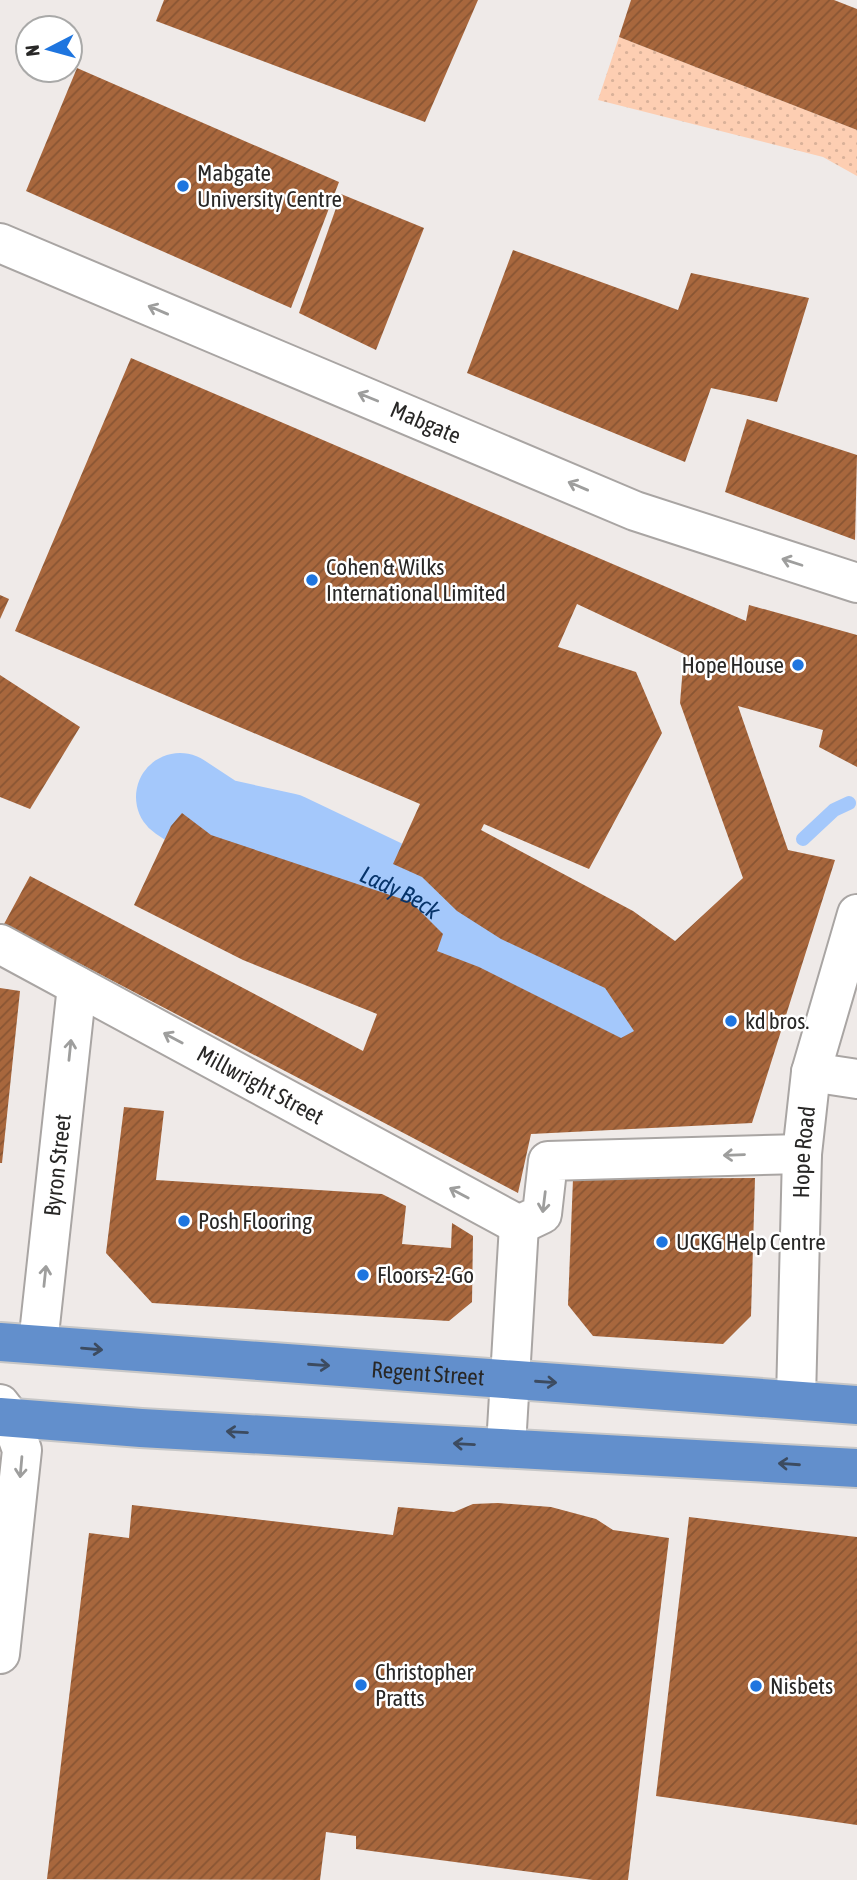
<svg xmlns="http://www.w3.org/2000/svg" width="857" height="1880" font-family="'Asap Condensed',sans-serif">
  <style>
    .grass { fill: url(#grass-dots) }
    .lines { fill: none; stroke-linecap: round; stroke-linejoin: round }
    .stream { stroke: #a4c8fb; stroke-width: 14 }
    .river { stroke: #a4c8fb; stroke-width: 88 }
    .building { fill: url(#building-hatch); fill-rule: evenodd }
    .minor-casing { stroke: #a9a5a3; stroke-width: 42 }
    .highway-casing { stroke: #c7c7c7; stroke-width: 42 }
    .minor { stroke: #fff; stroke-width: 38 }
    .highway { stroke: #628fcc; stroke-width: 38 }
    .oneway { stroke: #9e9e9d }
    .oneway2 { stroke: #3c4b60 }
    .poi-dot { fill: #1e75df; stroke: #fff; stroke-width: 2.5 }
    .labels { text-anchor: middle; stroke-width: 5; stroke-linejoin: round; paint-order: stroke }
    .poi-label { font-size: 23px; fill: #282726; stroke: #fff; text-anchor: start }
    .street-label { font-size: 23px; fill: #282726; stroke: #fff }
    .water-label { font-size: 24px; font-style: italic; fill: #07346a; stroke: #fff }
  </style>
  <defs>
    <pattern id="grass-dots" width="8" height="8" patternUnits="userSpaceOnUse" patternTransform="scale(1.75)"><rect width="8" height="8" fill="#fdceb2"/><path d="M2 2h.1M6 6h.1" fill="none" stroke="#d9b199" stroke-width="1.8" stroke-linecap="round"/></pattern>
    <pattern id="building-hatch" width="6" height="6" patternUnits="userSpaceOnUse" patternTransform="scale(1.75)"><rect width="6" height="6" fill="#a8673d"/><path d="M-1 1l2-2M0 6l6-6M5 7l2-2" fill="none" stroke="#895533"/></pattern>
  </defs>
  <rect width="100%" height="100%" fill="#efeae8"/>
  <path class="grass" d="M619,37L857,130V176L823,157L598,100Z"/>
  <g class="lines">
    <path class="stream" d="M803,839L834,810L849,803"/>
    <path class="river" id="s1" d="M180,797L218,822L286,837L418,900L512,967L609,1005"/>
  </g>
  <g class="building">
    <path d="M164,0H478L425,122L156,21Z"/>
    <path d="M631,0H834L857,9V130L619,37Z"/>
    <path d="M77,68L339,182L291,308L26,191Z"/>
    <path d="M341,194L424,228L376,350L299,313Z"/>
    <path d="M513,250L678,310L691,273L809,298L777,402L711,388L685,462L467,373Z"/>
    <path d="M131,358L746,621L749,605L857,635V767L819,747L823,730L738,706L788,850L835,860L752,1123L531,1134L518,1193L4,924L30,876L363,1051L377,1014L243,960L134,905L171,826L182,813L211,835L411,902L443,934L437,951L479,967L621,1038L634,1031L605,988L501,939L457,911L422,877L393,864L420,804L15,631ZM577,604L684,654L680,703L743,878L675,941L633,911L481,830L484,824L589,869L662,733L636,672L558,647Z"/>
    <path d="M747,419L857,455L855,540L725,492Z"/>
    <path d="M0,595L9,599L0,619Z"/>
    <path d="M0,675L80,727L30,809L0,797Z"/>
    <path d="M0,988L20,991L2,1163H0Z"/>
    <path d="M124,1107L164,1111L156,1180L382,1194L406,1206L402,1244L451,1248L452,1223L473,1236L472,1302L449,1321L152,1303L106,1253Z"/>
    <path d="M755,1178L751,1316L723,1344L593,1336L568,1305L573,1179Z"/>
    <path d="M498,1503L551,1507L596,1519L613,1530L669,1538L628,1880H593L356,1849V1836L326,1832L320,1880L47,1879L89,1533L129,1538L132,1505L393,1535L398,1507L454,1512L473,1504Z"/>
    <path d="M689,1517L857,1537V1825L656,1796Z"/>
  </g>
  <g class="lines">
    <g class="minor-casing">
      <g id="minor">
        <path id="s2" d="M0,243L635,511L857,583"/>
        <path id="s3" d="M0,944L519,1225"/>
        <path d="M811,1072L857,1079"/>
        <path d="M519,1225L542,1214L548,1161L802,1154"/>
        <path id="s4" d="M38,1344L77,986"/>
        <path id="s5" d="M796,1399L802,1154L811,1072L857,914"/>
        <path d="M0,1404L10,1417L22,1450L0,1654"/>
        <path d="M506,1446L519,1225"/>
      </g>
    </g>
    <g class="highway-casing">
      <g id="highway">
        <path id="s6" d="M0,1342L857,1405"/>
        <path d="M0,1417L141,1428L857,1468"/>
      </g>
    </g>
    <use href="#minor" class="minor"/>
    <use href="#highway" class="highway"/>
  </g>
  <defs><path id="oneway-shaft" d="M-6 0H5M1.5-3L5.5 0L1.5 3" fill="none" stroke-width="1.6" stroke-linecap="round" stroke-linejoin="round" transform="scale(1.75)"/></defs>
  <g class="oneway">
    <use href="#oneway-shaft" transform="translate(158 310) rotate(-157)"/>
    <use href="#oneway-shaft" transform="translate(368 397) rotate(-158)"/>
    <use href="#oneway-shaft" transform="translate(578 486) rotate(-157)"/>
    <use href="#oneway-shaft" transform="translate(792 562) rotate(-162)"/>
    <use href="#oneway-shaft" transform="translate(173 1038) rotate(-152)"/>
    <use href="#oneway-shaft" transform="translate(70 1050) rotate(-84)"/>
    <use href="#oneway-shaft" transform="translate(734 1155) rotate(178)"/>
    <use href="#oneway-shaft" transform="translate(459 1193) rotate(-152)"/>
    <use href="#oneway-shaft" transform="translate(544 1202) rotate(97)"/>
    <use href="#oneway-shaft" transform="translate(45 1276) rotate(-84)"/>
    <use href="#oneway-shaft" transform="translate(21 1467) rotate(95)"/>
  </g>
  <g class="oneway2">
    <use href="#oneway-shaft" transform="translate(92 1349) rotate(5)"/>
    <use href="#oneway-shaft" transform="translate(319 1365) rotate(4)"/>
    <use href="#oneway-shaft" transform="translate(546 1382) rotate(4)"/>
    <use href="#oneway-shaft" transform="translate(237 1432) rotate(-177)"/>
    <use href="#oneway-shaft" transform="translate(464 1444) rotate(-177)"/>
    <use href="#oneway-shaft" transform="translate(789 1464) rotate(-176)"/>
  </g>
  <g class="poi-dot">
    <circle cx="183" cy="186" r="7"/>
    <circle cx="312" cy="580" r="7"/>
    <circle cx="798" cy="665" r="7"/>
    <circle cx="731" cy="1021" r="7"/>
    <circle cx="184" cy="1221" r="7"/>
    <circle cx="662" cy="1242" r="7"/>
    <circle cx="363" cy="1275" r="7"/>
    <circle cx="361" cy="1685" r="7"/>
    <circle cx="756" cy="1686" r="7"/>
  </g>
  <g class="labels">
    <g class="poi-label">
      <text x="197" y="181">Mabgate<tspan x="197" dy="26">University Centre</tspan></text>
      <text x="326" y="575">Cohen &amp; Wilks<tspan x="326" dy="26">International Limited</tspan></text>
      <text x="784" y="673" text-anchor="end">Hope House</text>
      <text x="745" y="1029">kd bros.</text>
      <text x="198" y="1229">Posh Flooring</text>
      <text x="676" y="1250">UCKG Help Centre</text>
      <text x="377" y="1283">Floors-2-Go</text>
      <text x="375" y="1680">Christopher<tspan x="375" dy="26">Pratts</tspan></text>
      <text x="770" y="1694">Nisbets</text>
    </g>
    <g class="street-label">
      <text dy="8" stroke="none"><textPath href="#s2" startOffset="462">Mabgate</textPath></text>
      <text dy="8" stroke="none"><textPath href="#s3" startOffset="296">Millwright Street</textPath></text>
      <text dy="8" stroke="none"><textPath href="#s5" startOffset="247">Hope Road</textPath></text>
      <text dy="8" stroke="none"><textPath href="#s4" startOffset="180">Byron Street</textPath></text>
      <text dy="8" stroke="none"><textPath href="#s6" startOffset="429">Regent Street</textPath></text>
    </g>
    <g class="water-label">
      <text dy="8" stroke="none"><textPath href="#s1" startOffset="242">Lady Beck</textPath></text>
    </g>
  </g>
  <g transform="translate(49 49) rotate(264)"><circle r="33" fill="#ffffff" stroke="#a9a9a8" stroke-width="2"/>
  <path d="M0-5L12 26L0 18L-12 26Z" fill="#1e75df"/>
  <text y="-10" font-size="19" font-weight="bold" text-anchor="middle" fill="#282726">N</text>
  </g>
</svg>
